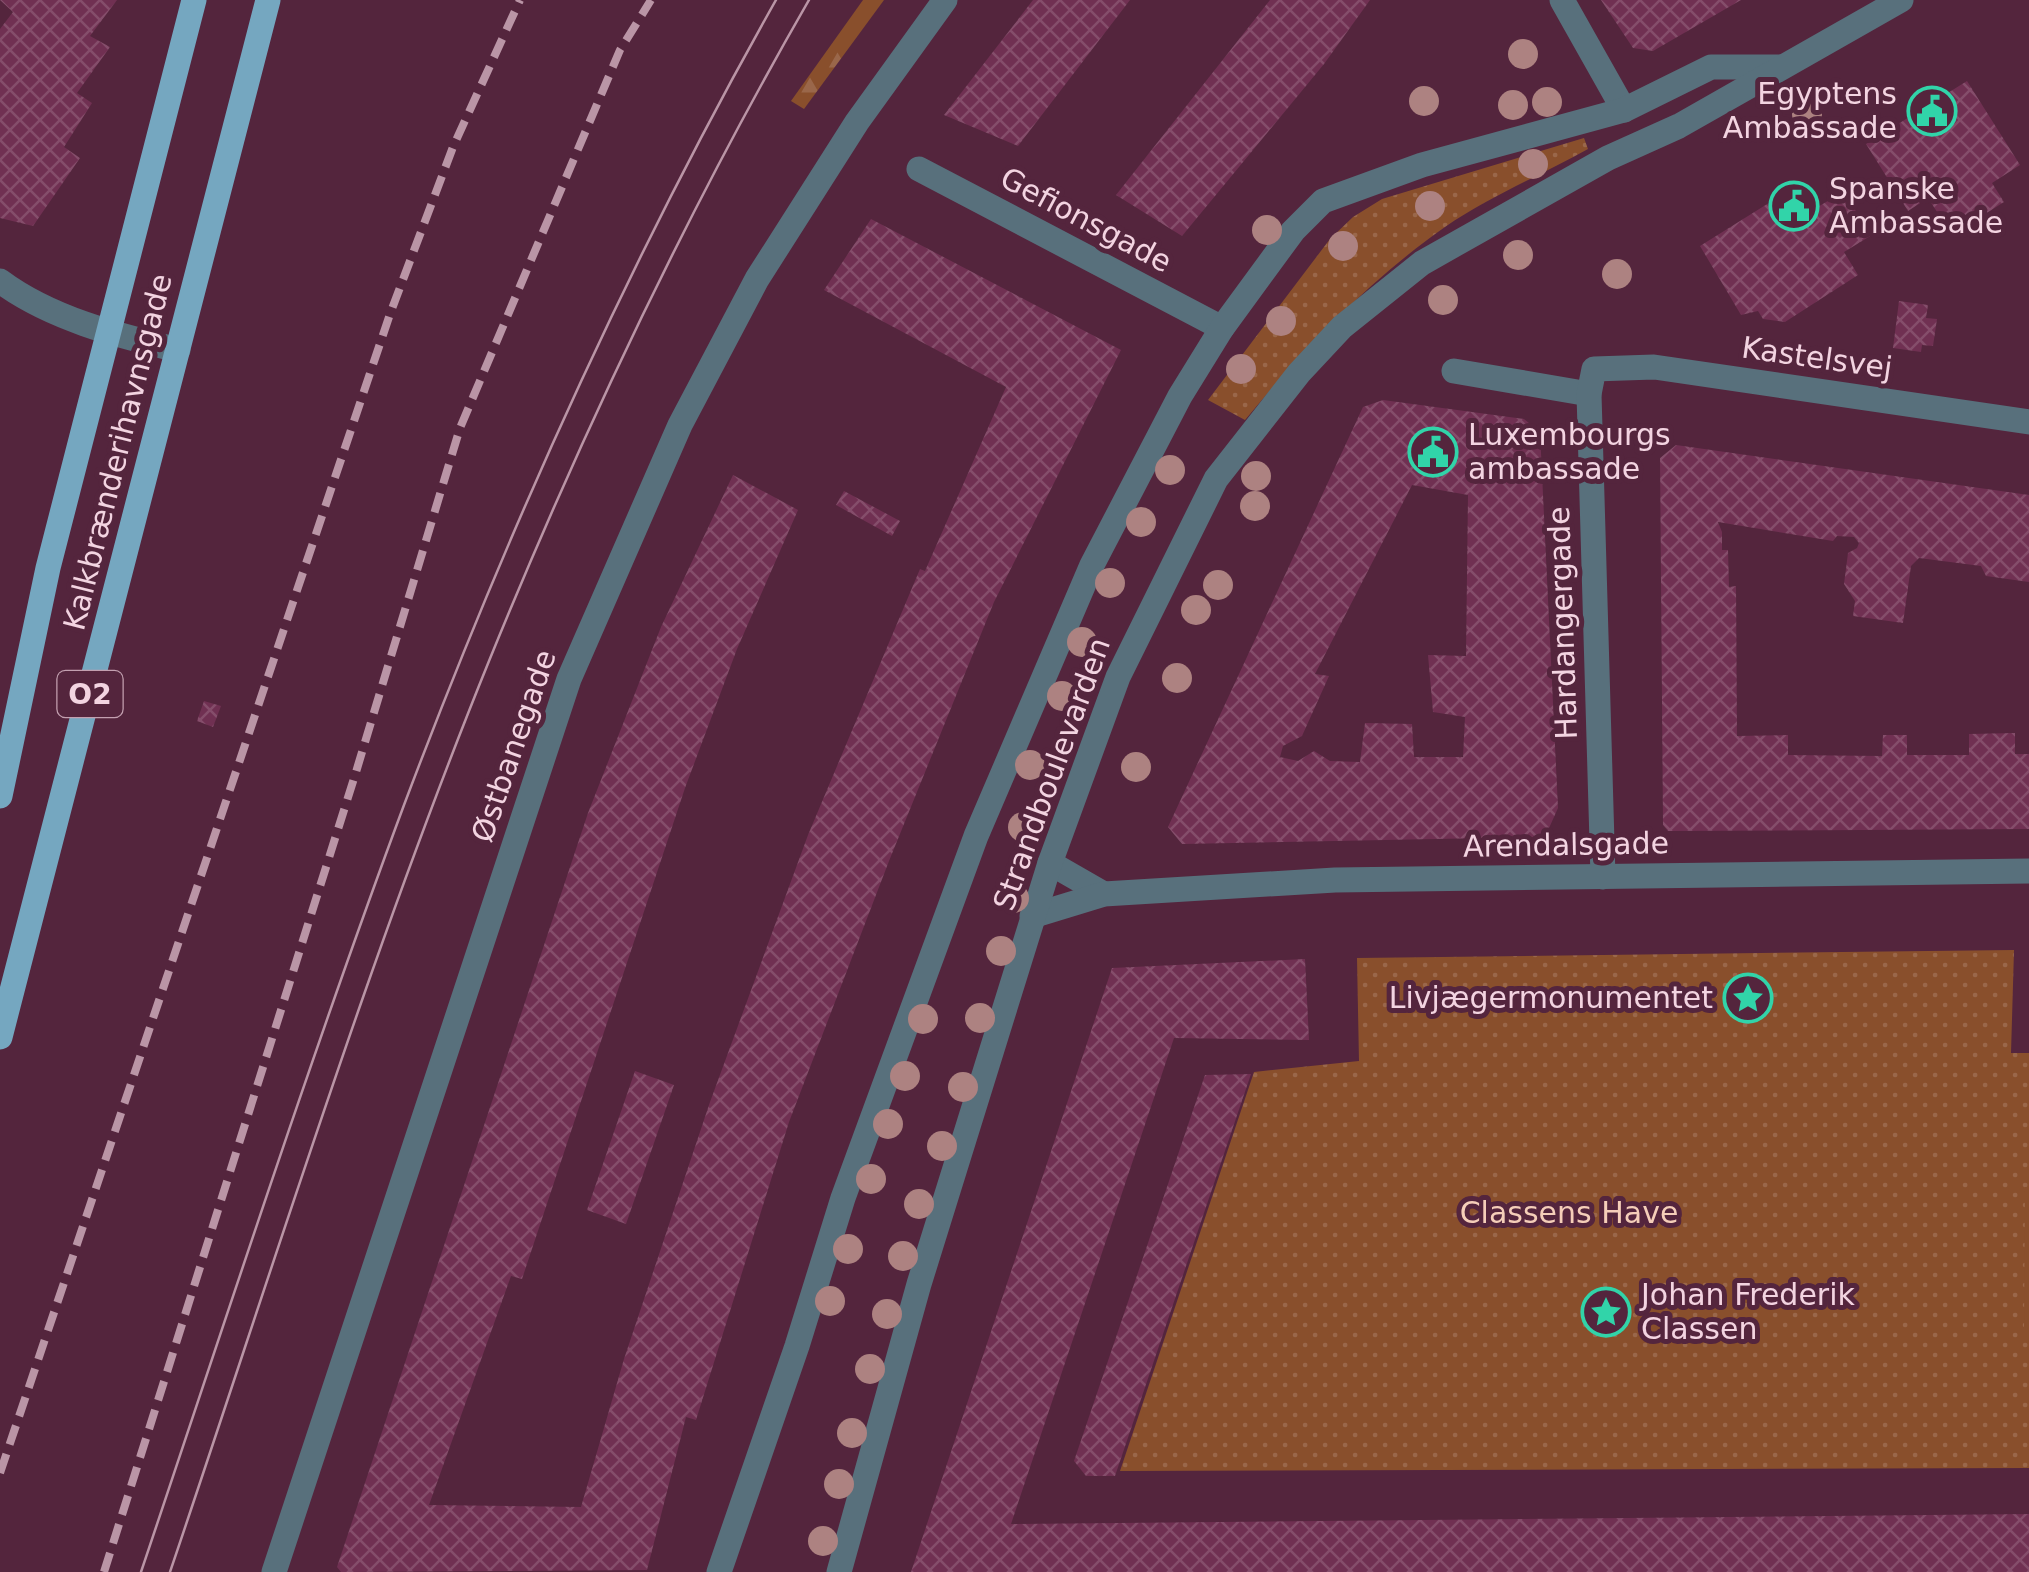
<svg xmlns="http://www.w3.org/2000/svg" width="2029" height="1572" font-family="'DejaVu Sans',sans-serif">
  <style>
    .green { fill: url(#green-dots) }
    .forest { fill: url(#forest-firs) }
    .pitch { fill: #894f2c }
    .building { fill: url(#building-cross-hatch); fill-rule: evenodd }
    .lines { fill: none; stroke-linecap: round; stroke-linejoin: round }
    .service { stroke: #58707c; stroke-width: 25 }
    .minor { stroke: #58707c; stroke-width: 25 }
    .tertiary { stroke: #58707c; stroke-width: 25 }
    .primary { stroke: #75a7c0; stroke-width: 25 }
    .tram { stroke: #ba95a6; stroke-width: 2.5 }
    .rail { stroke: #ba95a6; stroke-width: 8; stroke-dasharray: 20 10; stroke-linecap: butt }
    .tree { fill: #ad8281 }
    .labels { text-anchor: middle; stroke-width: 10; stroke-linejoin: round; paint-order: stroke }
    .shield { fill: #54253d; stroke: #c3a0b0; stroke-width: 2.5 }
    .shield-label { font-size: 28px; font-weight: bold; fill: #f3d4e1 }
    .poi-label { font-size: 30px; fill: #f3d4e1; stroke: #54253d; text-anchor: start }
    .street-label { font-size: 30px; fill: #f3d4e1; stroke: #54253d }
    .park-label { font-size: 30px; fill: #f5ceb9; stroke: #54253d }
  </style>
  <defs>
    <pattern id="green-dots" width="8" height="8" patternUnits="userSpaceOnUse" patternTransform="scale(2.5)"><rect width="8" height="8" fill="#894f2c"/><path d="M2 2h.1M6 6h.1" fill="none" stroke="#9a674a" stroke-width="1.8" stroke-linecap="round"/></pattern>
    <pattern id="forest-firs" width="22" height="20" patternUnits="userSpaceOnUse" patternTransform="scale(2.5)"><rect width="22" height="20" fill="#894f2c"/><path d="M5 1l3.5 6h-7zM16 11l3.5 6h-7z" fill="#9a674a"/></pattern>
    <pattern id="building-cross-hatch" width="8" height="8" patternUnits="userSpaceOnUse" patternTransform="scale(2.5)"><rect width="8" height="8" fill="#703052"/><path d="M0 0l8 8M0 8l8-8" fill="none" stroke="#854d6b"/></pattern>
  </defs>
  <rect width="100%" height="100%" fill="#54253d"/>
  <g class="green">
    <path d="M1584,138L1588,149C1541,175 1489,197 1445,227C1368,281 1305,348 1245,420L1208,400L1330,239L1353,217L1382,199Z"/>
    <path d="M2014,950L2011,1053H2029V1468L1120,1471L1254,1072L1359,1061L1357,958Z"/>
  </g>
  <path class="forest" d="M863,0H884L804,109L791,101Z"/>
  <path class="pitch" d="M2025,1187H2029V1331H2024Z"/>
  <g class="building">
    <path d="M0,0H117L90,36L110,47L77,93L92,103L64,147L80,158L33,226L0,218V29L13,12Z"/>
    <path d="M1033,0H1130L1018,146L944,115Z"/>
    <path d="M1270,0H1370L1324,64L1182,236L1116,195Z"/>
    <path d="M1601,0H1741L1653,51L1633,48Z"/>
    <path d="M1967,81L2020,165L1992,183L2004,202L1952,235L1928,198L1908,211L1866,144Z"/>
    <path d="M1799,184L1816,208L1843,192L1872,235L1844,252L1858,275L1785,322L1763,319L1758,311L1741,315L1700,246Z"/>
    <path d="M871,219L1121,350L994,602L889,861L789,1122L696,1420L686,1417L647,1570L341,1572L337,1567L588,813L661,627L733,475L798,510L737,649L685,788L522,1279L511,1276L429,1505L581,1507L624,1359L710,1102L808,835L920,569L925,571L1006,387L824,290Z"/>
    <path d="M1899,301L1928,305L1926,318L1937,319L1933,346L1922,345L1921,352L1893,348Z"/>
    <path d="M1383,400L1524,419L1540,432L1558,808L1545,837L1182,844L1168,827L1363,407ZM1412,485L1468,495L1466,656L1428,655L1433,712L1465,717L1463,757H1414L1412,724L1365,723L1360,762L1330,761L1314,751L1298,761L1280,757L1283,746L1302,736L1329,676L1315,674Z"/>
    <path d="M1676,445L2029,495V582L1986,576L1981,566L1919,558L1911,566L1903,623L1853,616L1855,601L1844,584L1848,553L1857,548L1859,543L1854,537L1837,536L1833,541L1718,522L1722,532V550H1728L1729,587L1736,586L1737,736L1788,735V755L1882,756L1883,735H1907V755H1969V734L2015,733V754H2029V829L1668,831L1663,825L1660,458Z"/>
    <path d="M844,491L900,521L892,536L836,505Z"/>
    <path d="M204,701L221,706L213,727L197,721Z"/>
    <path d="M1305,959L1309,1040L1174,1038L1011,1524L2029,1514V1572H911L1112,968Z"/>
    <path d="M635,1071L674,1085L626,1224L587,1210Z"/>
    <path d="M1251,1074L1115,1476H1086L1074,1461L1205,1075Z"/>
  </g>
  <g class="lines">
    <path class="service" d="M1454,371L1589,394"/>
    <g class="minor">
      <path d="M1562,0L1624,110"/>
      <path d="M919,169L1222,328"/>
      <path d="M0,281C51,319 117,335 178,350"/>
      <path d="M1050,863L1104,894"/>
      <path d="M1603,877L1589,394L1594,369L1654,367L2029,422"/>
      <path d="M1032,916L1104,894L1335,880L2029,871"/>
      <path d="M274,1572L569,679L680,425L757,279L857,122L945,0"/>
    </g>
    <g class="tertiary">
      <path d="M719,1572L797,1346L843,1198L976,836L1092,565L1180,396L1222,328L1293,231L1323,201L1422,165L1624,110L1711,67H1780"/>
      <path d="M839,1572L919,1284L1050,863L1118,677L1216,479L1299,373L1342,327L1422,263L1608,158L1679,126L1901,0"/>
    </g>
    <g class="primary">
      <path d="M0,796L48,568L194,0"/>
      <path d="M0,1037L268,0"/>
    </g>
    <g class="tram">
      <path d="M141,1572C227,1316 310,1058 404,805C508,529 631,257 776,0"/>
      <path d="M170,1572C273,1268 368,959 489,661C581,435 687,212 809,0"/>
    </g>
    <g class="rail">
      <path d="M0,1473L390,314L453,147L520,0"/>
      <path d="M104,1572L356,772L460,428L620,50L651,0"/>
    </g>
  </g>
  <g class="tree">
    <circle cx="1523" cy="54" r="15"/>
    <circle cx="1424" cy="101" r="15"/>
    <circle cx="1547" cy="102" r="15"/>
    <circle cx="1513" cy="105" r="15"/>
    <circle cx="1807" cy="114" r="15"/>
    <circle cx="1533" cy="164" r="15"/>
    <circle cx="1430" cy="206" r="15"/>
    <circle cx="1267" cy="230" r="15"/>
    <circle cx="1343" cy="246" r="15"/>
    <circle cx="1518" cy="255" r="15"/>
    <circle cx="1617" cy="274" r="15"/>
    <circle cx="1443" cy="300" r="15"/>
    <circle cx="1281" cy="321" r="15"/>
    <circle cx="1241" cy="369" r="15"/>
    <circle cx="1170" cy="470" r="15"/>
    <circle cx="1256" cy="476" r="15"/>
    <circle cx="1255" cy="506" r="15"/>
    <circle cx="1141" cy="522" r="15"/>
    <circle cx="1110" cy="583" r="15"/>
    <circle cx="1218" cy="585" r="15"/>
    <circle cx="1196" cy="610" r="15"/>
    <circle cx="1082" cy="642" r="15"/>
    <circle cx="1177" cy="678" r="15"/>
    <circle cx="1062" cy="696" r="15"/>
    <circle cx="1030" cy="765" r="15"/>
    <circle cx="1136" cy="767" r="15"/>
    <circle cx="1023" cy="827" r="15"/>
    <circle cx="1014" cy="898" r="15"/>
    <circle cx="1001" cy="951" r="15"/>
    <circle cx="980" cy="1018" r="15"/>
    <circle cx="923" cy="1019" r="15"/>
    <circle cx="905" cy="1076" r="15"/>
    <circle cx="963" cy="1087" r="15"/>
    <circle cx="888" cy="1124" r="15"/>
    <circle cx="942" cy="1146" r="15"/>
    <circle cx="871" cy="1179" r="15"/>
    <circle cx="919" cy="1204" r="15"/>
    <circle cx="848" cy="1249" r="15"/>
    <circle cx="903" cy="1256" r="15"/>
    <circle cx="830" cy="1301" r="15"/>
    <circle cx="887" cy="1314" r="15"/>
    <circle cx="870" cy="1369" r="15"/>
    <circle cx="852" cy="1433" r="15"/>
    <circle cx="839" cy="1484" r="15"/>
    <circle cx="823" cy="1541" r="15"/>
  </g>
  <defs>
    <g id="civic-ring" transform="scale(2.5)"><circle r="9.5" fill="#54253d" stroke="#31d4a9" stroke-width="1.5"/><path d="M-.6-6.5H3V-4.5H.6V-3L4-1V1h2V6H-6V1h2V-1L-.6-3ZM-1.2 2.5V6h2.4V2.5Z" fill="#31d4a9"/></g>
    <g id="sight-ring" transform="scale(2.5)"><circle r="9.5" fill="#54253d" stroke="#31d4a9" stroke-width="1.5"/><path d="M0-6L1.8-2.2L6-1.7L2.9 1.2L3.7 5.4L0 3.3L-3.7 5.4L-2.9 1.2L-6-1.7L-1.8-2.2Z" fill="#31d4a9"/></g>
  </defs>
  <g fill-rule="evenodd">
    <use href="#civic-ring" x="1932" y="111"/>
    <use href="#civic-ring" x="1794" y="206"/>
    <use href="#civic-ring" x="1433" y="452"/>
    <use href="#sight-ring" x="1748" y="998"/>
    <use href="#sight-ring" x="1606" y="1312"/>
  </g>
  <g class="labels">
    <rect class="shield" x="57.5" y="671" width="65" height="46" rx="8"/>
    <g class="shield-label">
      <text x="90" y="704">O2</text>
    </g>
    <g class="poi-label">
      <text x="1897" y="104" text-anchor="end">Egyptens<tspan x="1897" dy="34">Ambassade</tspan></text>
      <text x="1829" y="199">Spanske<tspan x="1829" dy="34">Ambassade</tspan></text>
      <text x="1468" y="445">Luxembourgs<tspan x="1468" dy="34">ambassade</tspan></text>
      <text x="1713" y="1008" text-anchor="end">Livjægermonumentet</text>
      <text x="1641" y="1305">Johan Frederik<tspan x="1641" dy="34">Classen</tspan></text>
    </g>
    <g class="street-label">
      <text transform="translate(1086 220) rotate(28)" y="10">Gefionsgade</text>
      <text transform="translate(1817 358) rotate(8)" y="10">Kastelsvej</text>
      <text transform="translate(118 452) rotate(-76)" y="10">Kalkbrænderihavnsgade</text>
      <text transform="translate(1563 623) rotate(-92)" y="10">Hardangergade</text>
      <text transform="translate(514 746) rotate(-71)" y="10">Østbanegade</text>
      <text transform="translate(1052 774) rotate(-70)" y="10">Strandboulevarden</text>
      <text transform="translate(1566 845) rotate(-1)" y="10">Arendalsgade</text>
    </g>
    <g class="park-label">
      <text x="1569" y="1223">Classens Have</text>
    </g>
  </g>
</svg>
